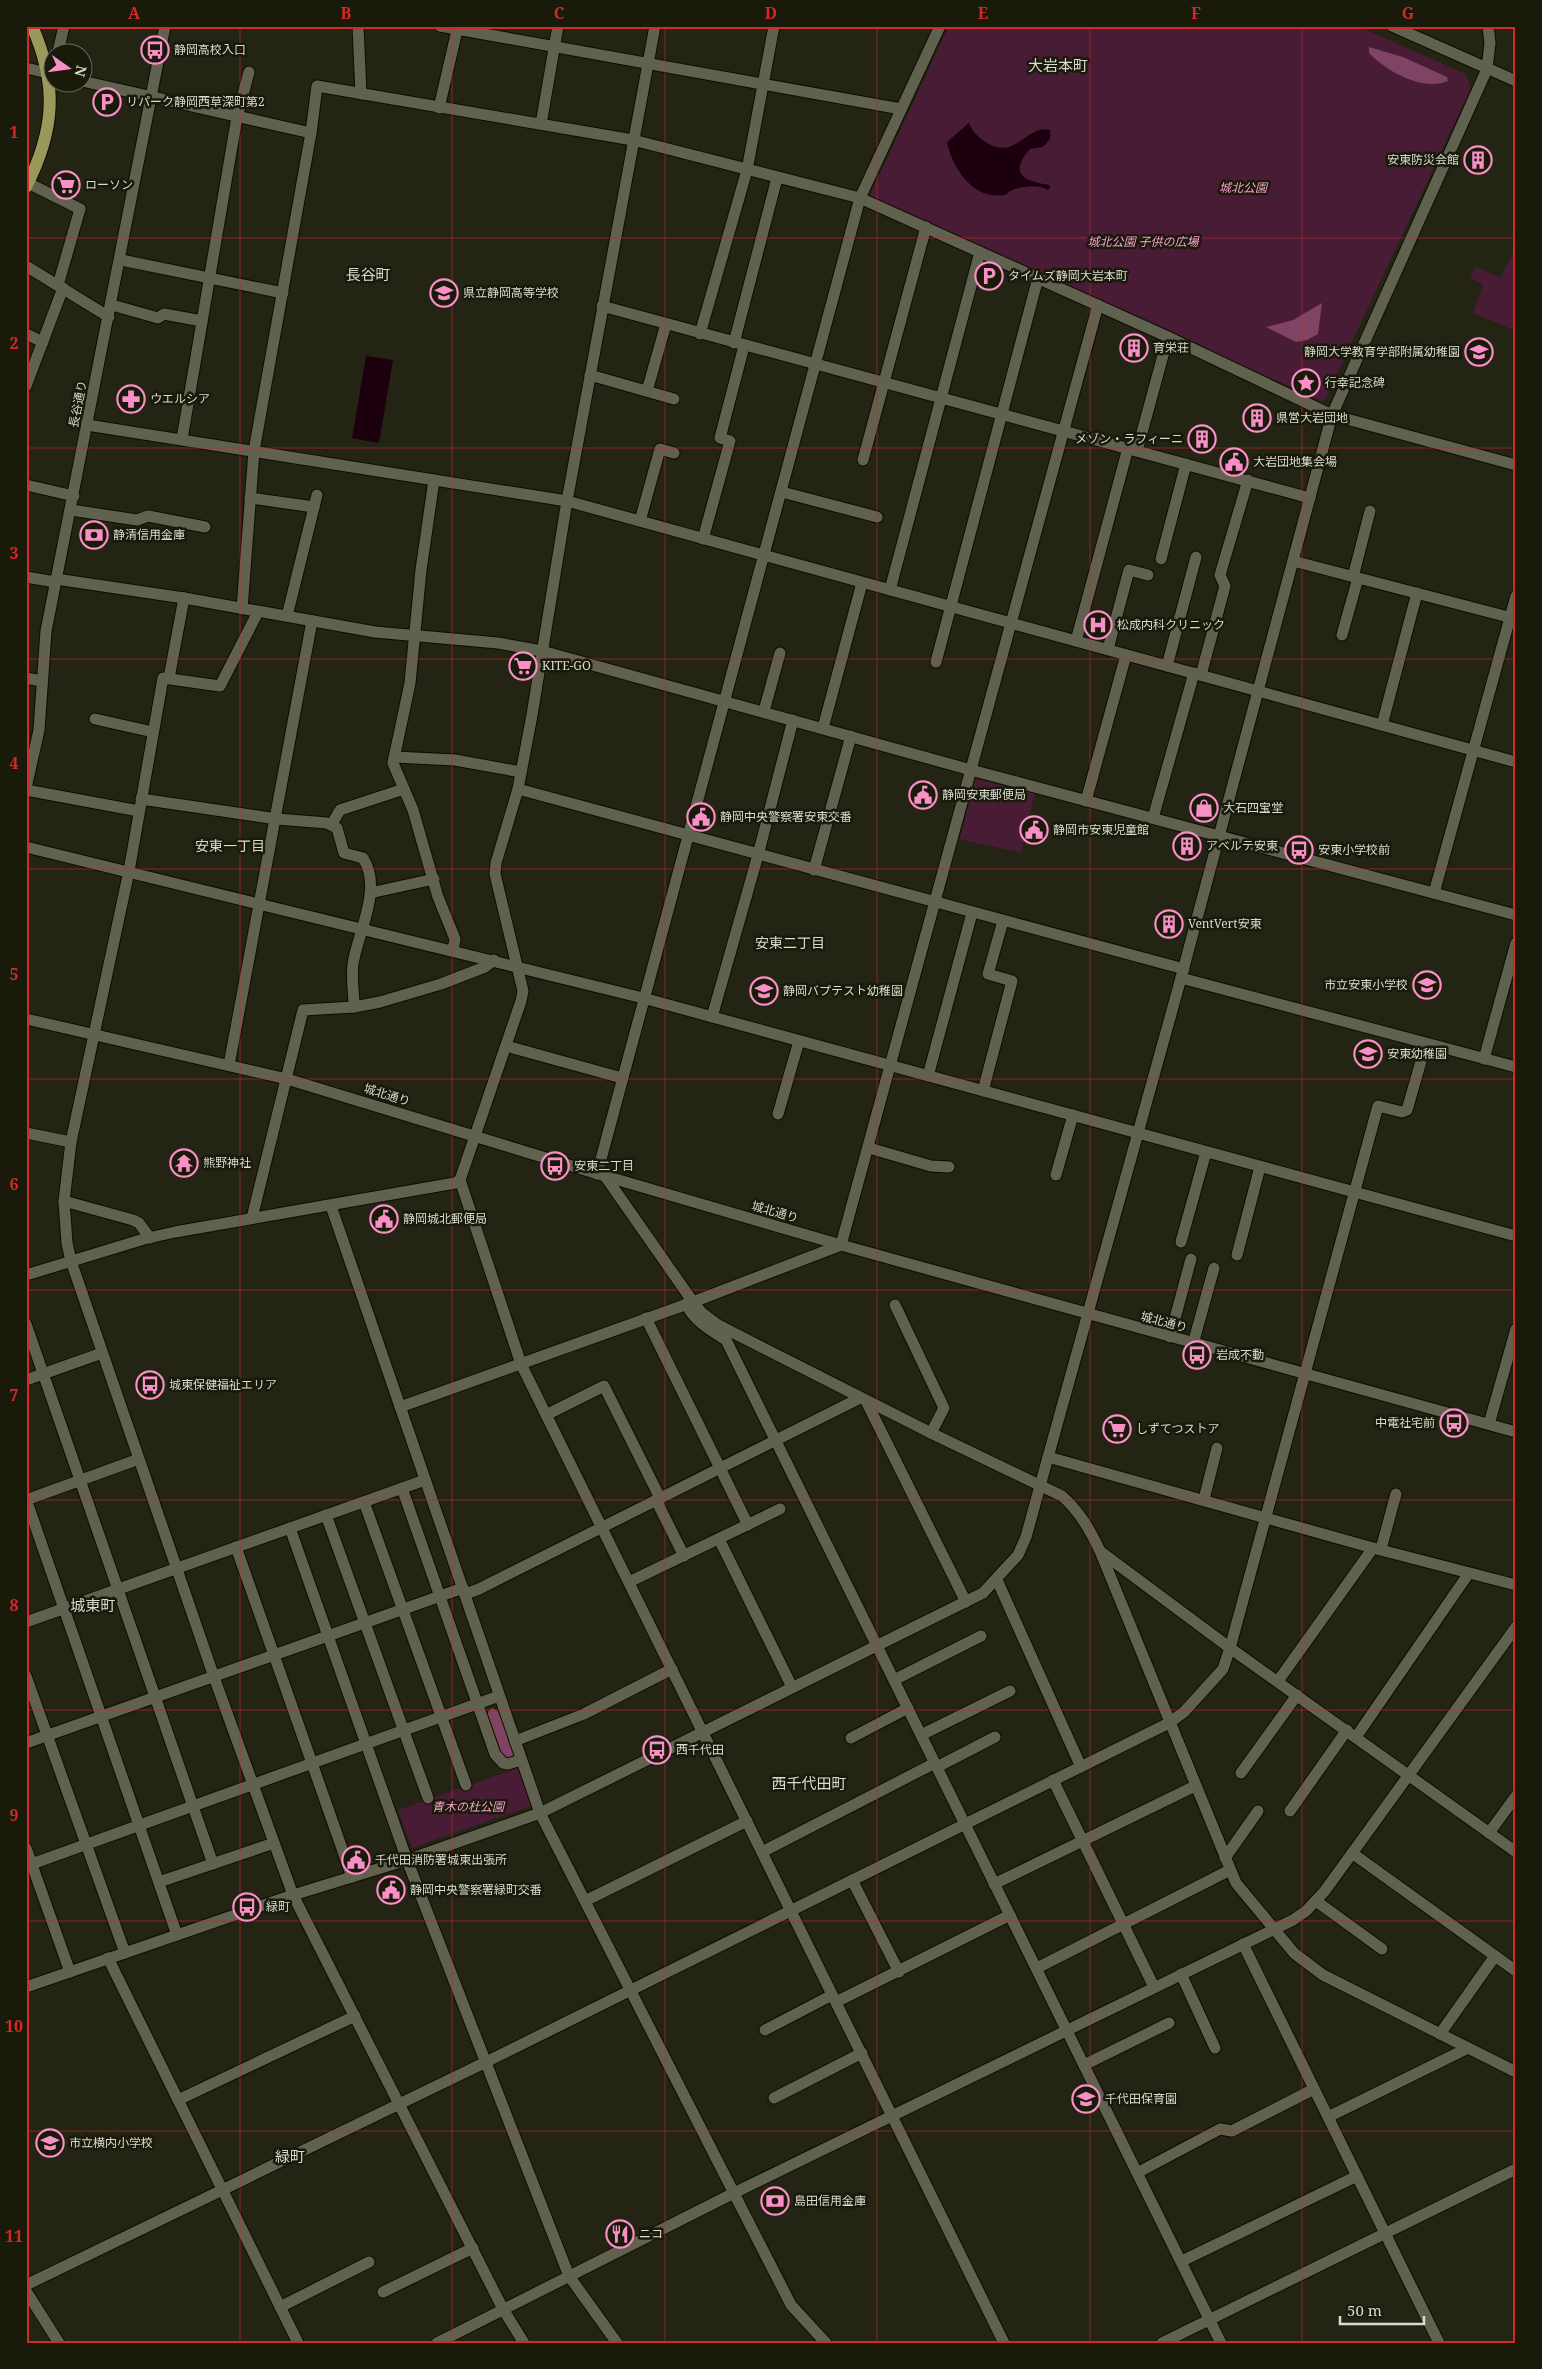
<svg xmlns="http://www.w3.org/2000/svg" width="1542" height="2369" font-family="'Noto Serif','Noto Sans JP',serif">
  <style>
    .green { fill: #481c35 }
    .forest { fill: #804364 }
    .water { fill: #1c000e }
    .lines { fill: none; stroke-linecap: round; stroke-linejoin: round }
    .minor-casing { stroke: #0d0d02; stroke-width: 13 }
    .major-casing { stroke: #0d0d02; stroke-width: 14 }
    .minor { stroke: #60614f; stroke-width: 11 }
    .major { stroke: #99995b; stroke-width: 12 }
    .grid { fill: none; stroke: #d62828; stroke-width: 1; stroke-opacity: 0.55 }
    .labels { text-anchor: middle; stroke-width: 5; stroke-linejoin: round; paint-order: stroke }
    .poi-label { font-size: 12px; fill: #d9dad0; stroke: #1a1a0b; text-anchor: start }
    .park-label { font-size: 12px; font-style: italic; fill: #fc9fcf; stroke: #1a1a0b }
    .street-label { font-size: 12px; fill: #d9dad0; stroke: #1a1a0b }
    .neighbourhood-label { font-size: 14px; fill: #d9dad0; stroke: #1a1a0b }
    .quarter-label { font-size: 15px; fill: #d9dad0; stroke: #1a1a0b }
    .neatline { fill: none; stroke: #d62828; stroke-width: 2 }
    .grid-label { font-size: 16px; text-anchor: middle; font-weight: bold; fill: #d62828 }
  </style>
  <rect width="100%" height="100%" fill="#242414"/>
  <g class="green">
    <path d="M949,26H1357L1466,74L1471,88L1324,402L869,197Z"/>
    <path d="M1516,246V331L1473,313L1483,284L1470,278L1475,267L1501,277Z"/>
    <path d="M975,779L1035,793L1021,853L960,839Z"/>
    <path d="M518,1768L531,1806L412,1848L398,1810Z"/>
  </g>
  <g class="forest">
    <path d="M1369,47L1403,57L1447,77L1448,81C1423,92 1386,71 1369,53Z"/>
    <path d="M1322,303L1318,334L1307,340L1296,342L1266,327L1293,320Z"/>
    <path d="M492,1708L501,1713L514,1754L510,1760L503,1759L487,1716L488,1712Z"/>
  </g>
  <g class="water">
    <path d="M969,123C972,131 977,136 984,141C1016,163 1026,124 1050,130V139L1043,147L1030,149C1008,174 1024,181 1049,185L1050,188L1048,190C1038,184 1021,186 1010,191C1004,194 1011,193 1004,195C973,200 952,168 947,142Z"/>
    <path d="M366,356L393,360L379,443L352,438Z"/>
  </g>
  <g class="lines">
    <g class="minor-casing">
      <g id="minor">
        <path d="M358,26L361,94"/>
        <path d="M440,26L901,109"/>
        <path d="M1392,26L1516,81"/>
        <path d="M58,52L64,26"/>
        <path d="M26,68L52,74"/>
        <path d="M82,81L311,133"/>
        <path d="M439,108L458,26"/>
        <path d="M541,124L558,26"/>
        <path d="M28,183L80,209L58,285"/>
        <path d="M121,260L283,293"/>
        <path d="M26,266L109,317"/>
        <path d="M112,305L158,318L164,314L202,321"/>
        <path d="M602,306L1310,498"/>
        <path d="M26,334L43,342"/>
        <path d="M700,334L747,170L774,26"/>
        <path d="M734,343L777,178"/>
        <path d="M590,375L674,399"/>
        <path d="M26,386L63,288"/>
        <path d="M647,391L666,324"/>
        <path d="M87,425L567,501L1516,762"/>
        <path d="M182,439L237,117L249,72"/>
        <path d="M1137,451L1168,337"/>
        <path d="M863,460L926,227"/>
        <path d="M434,480L421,570L410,683L393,763L413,810L438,897L455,939L453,950"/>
        <path d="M26,485L74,496"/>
        <path d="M782,492L877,517"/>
        <path d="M250,498L314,507"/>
        <path d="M71,510L137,520L148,516L205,527"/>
        <path d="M640,521L660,449L674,453"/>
        <path d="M703,539L730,441L720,438L744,346"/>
        <path d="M1161,559L1186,464"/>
        <path d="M1293,561L1516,619"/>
        <path d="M26,577L55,582"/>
        <path d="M1353,577L1370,511"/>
        <path d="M56,579L184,598L375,632L498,643L542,651L971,770L1516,915"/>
        <path d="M890,590L980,252"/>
        <path d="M242,609L254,451L311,133L317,86L633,140L860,198L1168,337L1332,415L1516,465"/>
        <path d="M258,612L220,686L163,678L129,871L71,1142L64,1201L67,1243L71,1261L214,1677L293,1895L503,2309L524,2343"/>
        <path d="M287,616L317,495"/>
        <path d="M1342,635L1358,578"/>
        <path d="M1076,641L1128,448"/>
        <path d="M1108,649L1129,570L1148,575"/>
        <path d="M936,662L1038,278"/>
        <path d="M1167,666L1196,557"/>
        <path d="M1201,675L1225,586L1220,575L1248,480"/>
        <path d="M26,678L42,681"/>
        <path d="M169,678L184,598"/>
        <path d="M764,711L780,653"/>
        <path d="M95,719L153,732"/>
        <path d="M1382,725L1417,593"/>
        <path d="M823,728L862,583"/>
        <path d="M394,757L455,760L521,772"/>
        <path d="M26,788L39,730L46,631L165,26"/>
        <path d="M518,789L1184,969"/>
        <path d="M26,790L139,811"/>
        <path d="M141,799L277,819L327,823L337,828L344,853L363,858C383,889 358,931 353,964C351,977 354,993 354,1007"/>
        <path d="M1086,801L1126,655"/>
        <path d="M1153,818L1194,673"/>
        <path d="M332,824L340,810L404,789"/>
        <path d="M26,847L643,998L1516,1236"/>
        <path d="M814,870L851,736"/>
        <path d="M370,893L434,879"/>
        <path d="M1434,893L1516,596"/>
        <path d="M1181,978L1516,1067"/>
        <path d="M712,1017L758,855L793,720"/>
        <path d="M26,1019L287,1079L605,1176L841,1245L1516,1432"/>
        <path d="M506,1046L622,1078"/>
        <path d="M1484,1059L1516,943"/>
        <path d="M229,1065L312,621"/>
        <path d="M928,1076L972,913"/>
        <path d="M983,1091L1012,981L988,974L1003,921"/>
        <path d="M778,1114L799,1041"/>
        <path d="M26,1133L71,1142"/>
        <path d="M869,1148L931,1166L949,1167"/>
        <path d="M597,1174L860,198L940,26"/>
        <path d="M1056,1175L1073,1115"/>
        <path d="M605,1176L693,1302L702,1313L718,1325L931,1433L1062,1496C1080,1512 1090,1530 1100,1551L1236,1883L1294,1953L1323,1975L1516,2072"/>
        <path d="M460,1180L521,1364L1004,2343"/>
        <path d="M64,1201L133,1220L139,1223L150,1238"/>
        <path d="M331,1206L540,1813L791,2305L826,2343"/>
        <path d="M252,1218L303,1010L354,1007L380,1002L441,984L485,967L494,960"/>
        <path d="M1181,1242L1206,1152"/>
        <path d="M1237,1255L1260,1167"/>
        <path d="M26,1275L144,1239L175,1232L455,1183L460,1180L521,1001L523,991L495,874L496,863L518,789L532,715L567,501L655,26"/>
        <path d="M686,1304C694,1321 710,1330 726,1340L1221,2343"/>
        <path d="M895,1305L944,1408L931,1433"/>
        <path d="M646,1318L748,1525"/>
        <path d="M26,1324L213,1864"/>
        <path d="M1170,1337L1191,1259"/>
        <path d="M1193,1344L1214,1268"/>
        <path d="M26,1380L102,1353"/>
        <path d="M866,1401L966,1602"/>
        <path d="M400,1407L693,1302L841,1245L1098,305"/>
        <path d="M546,1415L604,1386L660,1498"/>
        <path d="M1489,1424L1516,1329"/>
        <path d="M1048,1457L1373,1548L1516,1585"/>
        <path d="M402,1488L495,1754L503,1763L508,1764L521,1760"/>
        <path d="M26,1499L177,1935"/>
        <path d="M1204,1499L1217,1448"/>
        <path d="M26,1500L139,1459"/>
        <path d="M656,1500L684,1556"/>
        <path d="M364,1502L466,1785"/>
        <path d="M326,1515L428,1798"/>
        <path d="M290,1528L407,1860L569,2276L617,2343"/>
        <path d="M719,1539L792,1687"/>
        <path d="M236,1547L352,1877"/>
        <path d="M1381,1549L1396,1494"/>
        <path d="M1101,1552L1230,1648L1516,1852"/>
        <path d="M997,1580L1081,1767"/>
        <path d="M629,1582L780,1509"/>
        <path d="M465,1594L479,1589L860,1398"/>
        <path d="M26,1622L425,1480"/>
        <path d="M26,1676L125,1953"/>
        <path d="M894,1680L981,1636"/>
        <path d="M1278,1681L1373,1548"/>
        <path d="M921,1735L1010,1691"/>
        <path d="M1356,1737L1469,1573"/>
        <path d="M851,1738L908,1708"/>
        <path d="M515,1741L584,1714L672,1669"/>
        <path d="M26,1743L463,1588"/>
        <path d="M937,1767L995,1737"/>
        <path d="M1241,1773L1297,1695"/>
        <path d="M1053,1780L1154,1987"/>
        <path d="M1290,1811L1347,1730"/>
        <path d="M1489,1833L1516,1796"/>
        <path d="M26,1848L70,1972"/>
        <path d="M762,1852L935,1763"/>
        <path d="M1352,1853L1516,1971"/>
        <path d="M1225,1858L1258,1811"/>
        <path d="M26,1866L499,1696"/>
        <path d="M852,1880L899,1972"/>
        <path d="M159,1882L274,1843"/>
        <path d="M994,1884L1195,1786"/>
        <path d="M585,1901L747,1821"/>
        <path d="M1316,1901L1382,1949"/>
        <path d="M1243,1944L1439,2343"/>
        <path d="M108,1958L298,2343"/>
        <path d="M1037,1968L1230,1870"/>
        <path d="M1181,1974L1215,2048"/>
        <path d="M26,1987L293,1895L407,1860L540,1813L983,1593L1018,1555L1026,1537L1040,1486L1181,978L1332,415L1487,69L1490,43L1488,26"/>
        <path d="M836,2002L1010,1915"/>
        <path d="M765,2030L832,1995"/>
        <path d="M1440,2034L1495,1956"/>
        <path d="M1084,2065L1169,2023"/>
        <path d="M774,2098L862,2053"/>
        <path d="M178,2100L355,2016"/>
        <path d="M1328,2117L1468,2048"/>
        <path d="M1137,2173L1220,2129L1232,2131L1314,2089"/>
        <path d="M1182,2261L1357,2176"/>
        <path d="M26,2285L484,2063L1169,1723L1184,1712L1223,1669L1230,1648L1378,1106L1402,1112L1407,1110L1426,1044"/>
        <path d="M26,2291L59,2343"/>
        <path d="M383,2292L473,2248"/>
        <path d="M280,2307L369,2262"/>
        <path d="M437,2343L734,2193L1293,1920L1306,1911L1324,1892L1516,1627"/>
        <path d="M1162,2343L1516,2169"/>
      </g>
    </g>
    <g class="major-casing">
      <path id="major" d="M26,187C55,130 58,85 32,26"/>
    </g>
    <use href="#minor" class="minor"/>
    <use href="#major" class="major"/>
  </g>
  <path class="grid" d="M240,26V2343M452,26V2343M665,26V2343M877,26V2343M1090,26V2343M1302,26V2343M26,238H1516M26,448H1516M26,659H1516M26,869H1516M26,1079H1516M26,1290H1516M26,1500H1516M26,1710H1516M26,1921H1516M26,2131H1516"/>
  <defs>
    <g id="bus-ring" transform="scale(1.4375)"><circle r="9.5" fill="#1a1a0b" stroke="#fa8fc8" stroke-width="1.5"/><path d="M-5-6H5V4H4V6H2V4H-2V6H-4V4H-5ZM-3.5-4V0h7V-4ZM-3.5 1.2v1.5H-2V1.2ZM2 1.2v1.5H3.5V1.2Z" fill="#fa8fc8"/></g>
    <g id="parking-ring" transform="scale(1.4375)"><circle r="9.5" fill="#1a1a0b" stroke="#fa8fc8" stroke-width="1.5"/><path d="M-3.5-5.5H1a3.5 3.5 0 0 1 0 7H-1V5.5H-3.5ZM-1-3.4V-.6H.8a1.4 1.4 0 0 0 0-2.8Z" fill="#fa8fc8"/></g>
    <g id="building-ring" transform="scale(1.4375)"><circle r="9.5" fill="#1a1a0b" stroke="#fa8fc8" stroke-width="1.5"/><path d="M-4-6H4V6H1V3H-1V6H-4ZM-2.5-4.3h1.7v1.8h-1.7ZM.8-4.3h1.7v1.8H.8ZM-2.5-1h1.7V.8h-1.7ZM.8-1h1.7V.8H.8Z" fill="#fa8fc8"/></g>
    <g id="supermarket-ring" transform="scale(1.4375)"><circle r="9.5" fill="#1a1a0b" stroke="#fa8fc8" stroke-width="1.5"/><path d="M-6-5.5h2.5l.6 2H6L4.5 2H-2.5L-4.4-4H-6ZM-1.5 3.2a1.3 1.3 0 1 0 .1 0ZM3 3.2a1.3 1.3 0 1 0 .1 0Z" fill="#fa8fc8"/></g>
    <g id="school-ring" transform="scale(1.4375)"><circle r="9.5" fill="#1a1a0b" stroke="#fa8fc8" stroke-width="1.5"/><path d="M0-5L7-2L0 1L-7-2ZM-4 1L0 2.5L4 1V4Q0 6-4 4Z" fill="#fa8fc8"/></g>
    <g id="sight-ring" transform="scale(1.4375)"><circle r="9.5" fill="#1a1a0b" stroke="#fa8fc8" stroke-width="1.5"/><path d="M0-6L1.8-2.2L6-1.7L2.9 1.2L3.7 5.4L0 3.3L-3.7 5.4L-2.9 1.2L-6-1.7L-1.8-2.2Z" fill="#fa8fc8"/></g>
    <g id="pharmacy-ring" transform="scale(1.4375)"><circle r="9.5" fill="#1a1a0b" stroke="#fa8fc8" stroke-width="1.5"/><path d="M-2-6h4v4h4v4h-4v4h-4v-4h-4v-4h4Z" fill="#fa8fc8"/></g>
    <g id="civic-ring" transform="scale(1.4375)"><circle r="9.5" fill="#1a1a0b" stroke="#fa8fc8" stroke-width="1.5"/><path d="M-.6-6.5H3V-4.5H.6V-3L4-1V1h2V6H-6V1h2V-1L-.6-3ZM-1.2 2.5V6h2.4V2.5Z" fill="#fa8fc8"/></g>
    <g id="bank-ring" transform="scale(1.4375)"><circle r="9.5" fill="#1a1a0b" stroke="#fa8fc8" stroke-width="1.5"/><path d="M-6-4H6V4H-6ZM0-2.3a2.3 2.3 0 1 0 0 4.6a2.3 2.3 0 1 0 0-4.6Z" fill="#fa8fc8"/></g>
    <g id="hospital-ring" transform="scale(1.4375)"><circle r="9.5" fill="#1a1a0b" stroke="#fa8fc8" stroke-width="1.5"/><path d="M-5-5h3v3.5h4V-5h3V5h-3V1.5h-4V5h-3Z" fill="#fa8fc8"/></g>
    <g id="shop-ring" transform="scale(1.4375)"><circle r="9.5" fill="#1a1a0b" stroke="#fa8fc8" stroke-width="1.5"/><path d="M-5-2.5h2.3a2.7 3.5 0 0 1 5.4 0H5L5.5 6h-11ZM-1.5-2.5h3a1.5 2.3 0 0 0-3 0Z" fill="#fa8fc8"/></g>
    <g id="temple-ring" transform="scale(1.4375)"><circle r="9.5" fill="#1a1a0b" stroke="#fa8fc8" stroke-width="1.5"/><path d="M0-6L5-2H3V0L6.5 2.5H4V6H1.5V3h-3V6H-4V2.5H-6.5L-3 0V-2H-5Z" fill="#fa8fc8"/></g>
    <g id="restaurant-ring" transform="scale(1.4375)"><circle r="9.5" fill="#1a1a0b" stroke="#fa8fc8" stroke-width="1.5"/><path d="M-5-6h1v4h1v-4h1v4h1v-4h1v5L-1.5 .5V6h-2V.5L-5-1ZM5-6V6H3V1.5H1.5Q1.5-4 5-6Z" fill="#fa8fc8"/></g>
  </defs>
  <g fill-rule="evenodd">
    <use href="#bus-ring" x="155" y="50"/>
    <use href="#parking-ring" x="107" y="102"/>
    <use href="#building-ring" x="1478" y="160"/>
    <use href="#supermarket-ring" x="66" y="185"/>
    <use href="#parking-ring" x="989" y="276"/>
    <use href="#school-ring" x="444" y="293"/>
    <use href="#building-ring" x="1134" y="348"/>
    <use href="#school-ring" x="1479" y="352"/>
    <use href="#sight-ring" x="1306" y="383"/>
    <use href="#pharmacy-ring" x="131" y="399"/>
    <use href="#building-ring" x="1257" y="418"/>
    <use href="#building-ring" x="1202" y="439"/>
    <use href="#civic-ring" x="1234" y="462"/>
    <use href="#bank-ring" x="94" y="535"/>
    <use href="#hospital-ring" x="1098" y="625"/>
    <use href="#supermarket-ring" x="523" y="666"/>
    <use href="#civic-ring" x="923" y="795"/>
    <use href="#shop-ring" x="1204" y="808"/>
    <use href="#civic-ring" x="701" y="817"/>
    <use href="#civic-ring" x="1034" y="830"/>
    <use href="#building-ring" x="1187" y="846"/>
    <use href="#bus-ring" x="1299" y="850"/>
    <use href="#building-ring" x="1169" y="924"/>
    <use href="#school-ring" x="1427" y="985"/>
    <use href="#school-ring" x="764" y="991"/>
    <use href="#school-ring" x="1368" y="1054"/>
    <use href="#temple-ring" x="184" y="1163"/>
    <use href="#bus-ring" x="555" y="1166"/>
    <use href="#civic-ring" x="384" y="1219"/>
    <use href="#bus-ring" x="1197" y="1355"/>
    <use href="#bus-ring" x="150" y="1385"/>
    <use href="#bus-ring" x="1454" y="1423"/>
    <use href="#supermarket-ring" x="1117" y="1429"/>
    <use href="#bus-ring" x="657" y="1750"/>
    <use href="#civic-ring" x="356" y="1860"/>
    <use href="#civic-ring" x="391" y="1890"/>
    <use href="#bus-ring" x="247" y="1907"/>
    <use href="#school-ring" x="1086" y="2099"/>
    <use href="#school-ring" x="50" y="2143"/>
    <use href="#bank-ring" x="775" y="2201"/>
    <use href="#restaurant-ring" x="620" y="2234"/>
  </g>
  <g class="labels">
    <g class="poi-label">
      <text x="174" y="54">静岡高校入口</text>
      <text x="126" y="106">リパーク静岡西草深町第2</text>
      <text x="1459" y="164" text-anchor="end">安東防災会館</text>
      <text x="85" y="189">ローソン</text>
      <text x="1008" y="280">タイムズ静岡大岩本町</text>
      <text x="463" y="297">県立静岡高等学校</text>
      <text x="1153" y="352">育栄荘</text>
      <text x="1460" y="356" text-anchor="end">静岡大学教育学部附属幼稚園</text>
      <text x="1325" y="387">行幸記念碑</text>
      <text x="150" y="403">ウエルシア</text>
      <text x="1276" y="422">県営大岩団地</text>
      <text x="1183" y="443" text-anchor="end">メゾン・ラフィーニ</text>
      <text x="1253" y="466">大岩団地集会場</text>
      <text x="113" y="539">静清信用金庫</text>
      <text x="1117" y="629">松成内科クリニック</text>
      <text x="542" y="670">KITE-GO</text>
      <text x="942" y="799">静岡安東郵便局</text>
      <text x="1223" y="812">大石四宝堂</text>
      <text x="720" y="821">静岡中央警察署安東交番</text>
      <text x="1053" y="834">静岡市安東児童館</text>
      <text x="1206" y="850">アベルテ安東</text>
      <text x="1318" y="854">安東小学校前</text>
      <text x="1188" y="928">VentVert安東</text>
      <text x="1408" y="989" text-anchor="end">市立安東小学校</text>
      <text x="783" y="995">静岡バプテスト幼稚園</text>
      <text x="1387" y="1058">安東幼稚園</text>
      <text x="203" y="1167">熊野神社</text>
      <text x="574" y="1170">安東二丁目</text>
      <text x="403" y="1223">静岡城北郵便局</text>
      <text x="1216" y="1359">岩成不動</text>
      <text x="169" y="1389">城東保健福祉エリア</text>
      <text x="1435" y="1427" text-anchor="end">中電社宅前</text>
      <text x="1136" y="1433">しずてつストア</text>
      <text x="676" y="1754">西千代田</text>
      <text x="375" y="1864">千代田消防署城東出張所</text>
      <text x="410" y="1894">静岡中央警察署緑町交番</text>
      <text x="266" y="1911">緑町</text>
      <text x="1105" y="2103">千代田保育園</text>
      <text x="69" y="2147">市立横内小学校</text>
      <text x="794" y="2205">島田信用金庫</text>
      <text x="639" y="2238">ニコ</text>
    </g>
    <g class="park-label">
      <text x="1243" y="192">城北公園</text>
      <text x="1143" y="246">城北公園 子供の広場</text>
      <text x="468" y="1811">青木の杜公園</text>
    </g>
    <g class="street-label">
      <text transform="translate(78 404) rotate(-79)" y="4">長谷通り</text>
      <text transform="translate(387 1095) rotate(17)" y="4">城北通り</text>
      <text transform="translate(775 1212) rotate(16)" y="4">城北通り</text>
      <text transform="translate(1164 1322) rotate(15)" y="4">城北通り</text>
    </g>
    <g class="neighbourhood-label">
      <text x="230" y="851">安東一丁目</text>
      <text x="790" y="948">安東二丁目</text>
    </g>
    <g class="quarter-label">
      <text x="1058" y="71">大岩本町</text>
      <text x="368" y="280">長谷町</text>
      <text x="93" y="1611">城東町</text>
      <text x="809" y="1789">西千代田町</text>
      <text x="290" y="2162">緑町</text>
    </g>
  </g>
  <rect width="1542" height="2369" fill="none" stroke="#1a1a0b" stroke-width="55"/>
  <g transform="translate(68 68) rotate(104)"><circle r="24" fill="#1a1a0b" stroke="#66675a"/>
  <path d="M0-4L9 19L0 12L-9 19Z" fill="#fa8fc8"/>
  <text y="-8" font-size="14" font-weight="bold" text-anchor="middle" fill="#d9dad0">N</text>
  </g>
  <path d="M1340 2316v8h84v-8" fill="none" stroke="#d9dad0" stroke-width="2.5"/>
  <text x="1347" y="2316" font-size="15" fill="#d9dad0" stroke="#1a1a0b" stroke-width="4" paint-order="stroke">50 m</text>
  <rect x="28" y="28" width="1486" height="2314" class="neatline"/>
  <g class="grid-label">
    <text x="134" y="19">A</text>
    <text x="346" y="19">B</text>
    <text x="559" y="19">C</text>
    <text x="771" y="19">D</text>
    <text x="983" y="19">E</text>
    <text x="1196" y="19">F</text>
    <text x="1408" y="19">G</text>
    <text x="14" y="138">1</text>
    <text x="14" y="349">2</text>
    <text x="14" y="559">3</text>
    <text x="14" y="769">4</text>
    <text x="14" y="980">5</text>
    <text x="14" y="1190">6</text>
    <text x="14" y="1401">7</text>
    <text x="14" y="1611">8</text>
    <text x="14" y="1821">9</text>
    <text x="14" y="2032">10</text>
    <text x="14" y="2242">11</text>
  </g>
</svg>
